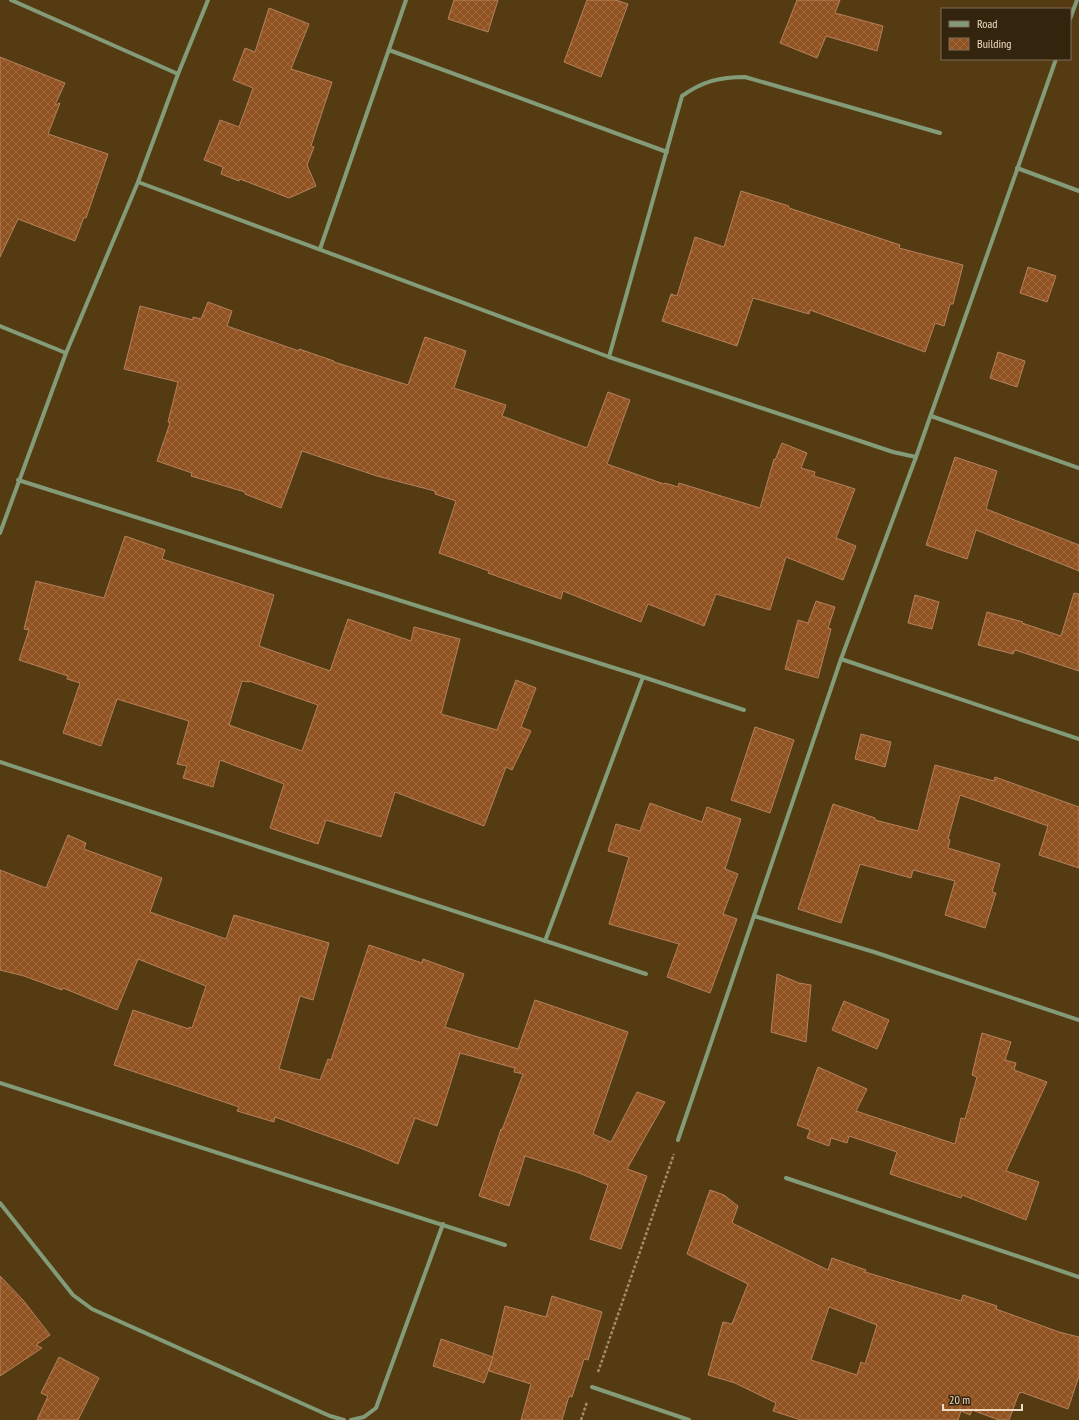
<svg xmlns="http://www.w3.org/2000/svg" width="1079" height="1420" font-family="'PT Sans Narrow',sans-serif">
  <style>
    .building { fill: url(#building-cross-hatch); stroke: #b5815c; fill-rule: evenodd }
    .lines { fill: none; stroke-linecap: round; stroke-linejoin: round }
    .path { stroke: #a28b69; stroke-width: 2.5; stroke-dasharray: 3 2; stroke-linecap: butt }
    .minor { stroke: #839b78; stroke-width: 4 }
  </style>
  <defs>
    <pattern id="building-cross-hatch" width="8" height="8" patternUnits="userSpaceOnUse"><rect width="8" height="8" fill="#905221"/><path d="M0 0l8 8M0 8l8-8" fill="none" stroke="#a06a3f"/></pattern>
  </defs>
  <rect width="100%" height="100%" fill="#553b12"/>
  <g class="building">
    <path d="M454,0H498L488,32L448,19Z"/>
    <path d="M587,0H616L628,4L601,77L564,62Z"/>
    <path d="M797,0H840L835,13L883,26L877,51L826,36L817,58L780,43Z"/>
    <path d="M269,8L309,24L291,69L332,82L311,146L314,147L307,165L316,186L289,198L240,179L239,181L221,174L223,167L204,160L220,120L239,127L253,88L233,80L245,48L255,52Z"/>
    <path d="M0,57L65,83L55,105L60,103L48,134L108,154L86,218L84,217L75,241L18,219L0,257Z"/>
    <path d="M741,191L789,206V208L900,245L899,248L963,265L953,304H950L944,326L935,323L925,352L810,310L809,314L753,298L737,346L662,321L671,294L677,296L695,237L724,247Z"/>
    <path d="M1028,267L1056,276L1047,302L1020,293Z"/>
    <path d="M208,302L232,311L227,326L299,351V349L334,361V362L408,385L425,337L466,351L454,388L506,405L502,416L587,448L608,392L630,400L607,464L664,484L665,483L678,487L679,483L760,508L774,459L775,460L782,443L807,453L801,468L815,472L814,476L855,489L836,538L856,546L843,580L786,557L770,610L716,594L704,626L648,604L641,622L563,591L561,599L488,573L489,571L439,553L456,501L435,494V491L377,476L302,451L281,508L245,494V492L191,476L192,473L157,461L170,423L168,422L178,382L124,369L140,306L193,320V317L201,319Z"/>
    <path d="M998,352L1025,361L1017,387L990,378Z"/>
    <path d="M955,457L997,471L986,509L1079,545V571L976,530L967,559L926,545Z"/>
    <path d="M125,536L165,550L162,559L274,595L259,646L330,671L348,619L411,641L414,627L460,639L441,714L497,730L516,680L536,688L521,727L531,731L512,770L506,767L484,826L395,792L381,837L326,820L318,844L270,828L284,784L220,760L213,787L183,778L187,766L177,764L189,721L117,699L101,746L63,733L80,683L67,679L68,676L19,660L29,630L24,629L36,581L104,598ZM242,681L249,682V681L318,705L302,751L229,725Z"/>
    <path d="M1074,593L1079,594V671L1015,650L1013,654L978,645L987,612L1023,622L1022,623L1061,636Z"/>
    <path d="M915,595L939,602L932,629L908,623Z"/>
    <path d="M816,601L835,607L828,628L831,629L818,678L785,669L798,620L808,623Z"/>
    <path d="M755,727L794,740L770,813L731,800Z"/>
    <path d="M861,734L891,742L885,767L855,759Z"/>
    <path d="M935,765L994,781L995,777L1079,807V868L1039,855L1048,826L960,795L948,839L950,840L948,848L1000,864L992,892L996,893L985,928L945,915L955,881L913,870L911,878L860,864L841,923L798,909L833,804L875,818V820L918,831Z"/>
    <path d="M650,803L702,822L707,807L741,819L725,869L738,874L723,914L737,919L710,993L667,977L679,944L609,924L629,857L608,851L616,824L640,831Z"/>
    <path d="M68,835L86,843L84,849L162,878L150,912L226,939L234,915L329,943L313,1000L300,996L279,1069L320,1080L328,1059L331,1060L369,945L422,963L423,959L464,974L445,1027L518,1049L535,1000L628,1032L593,1134L611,1142L637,1092L665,1102L627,1169L647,1176L621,1249L590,1239L608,1185L579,1173L525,1156L509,1206L479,1196L501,1129L502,1130L523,1074L514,1072L515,1068L460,1053L437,1126L415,1118L398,1164L363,1149L275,1117L274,1122L237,1111L239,1107L114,1065L133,1010L189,1029V1027L192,1028L206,986L138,959L117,1010L63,988L62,990L24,976L0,970V870L46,888Z"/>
    <path d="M777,974L799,983L811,985L806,1042L771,1032Z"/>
    <path d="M844,1001L889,1020L877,1049L832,1030Z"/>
    <path d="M982,1033L1011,1042L1005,1060L1016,1063L1014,1070L1047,1082L1006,1171L1039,1182L1026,1220L962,1195L961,1198L890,1174L897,1152L849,1136L847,1143L831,1138L829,1146L807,1138L810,1130L797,1125L818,1067L867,1089L856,1111L955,1144L961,1118L965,1119L977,1077L972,1075Z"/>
    <path d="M710,1190L724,1195L738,1206L732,1223L828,1270L832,1258L866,1270L865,1272L961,1301L963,1295L997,1306L996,1309L1059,1332L1079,1337V1376L1068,1409L1021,1392V1393H1019L1009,1420H999L972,1410L970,1415L961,1411L958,1420H801L773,1411L776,1403L735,1383L708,1375L723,1322L732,1324L748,1284L687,1254ZM829,1307L877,1325L865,1364L861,1362L857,1375L811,1360Z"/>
    <path d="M0,1276L23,1300L50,1335L36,1345L42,1348L0,1376Z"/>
    <path d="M552,1296L602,1312L588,1360L584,1359L572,1397L569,1396L562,1420H521L531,1384L489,1371L505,1306L546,1317Z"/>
    <path d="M441,1339L493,1357L484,1383L433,1366Z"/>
    <path d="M59,1357L99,1378L78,1420H37L48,1396L41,1393Z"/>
  </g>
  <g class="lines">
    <g class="path">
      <path d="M598,1372L674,1154"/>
      <path d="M581,1420L587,1402"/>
    </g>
    <g class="minor">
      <path d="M11,0L178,74"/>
      <path d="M1070,19L1077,0"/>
      <path d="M389,50L667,152"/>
      <path d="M1017,168L1079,191"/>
      <path d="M138,182L609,357L893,452L916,457"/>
      <path d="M320,249L406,0"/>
      <path d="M0,326L66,353"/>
      <path d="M609,357L682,96C703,81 720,77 745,77L940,133"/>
      <path d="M931,416L1079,468"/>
      <path d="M18,480L643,677L744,710"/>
      <path d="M0,533L66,353L138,182L178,74L208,0"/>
      <path d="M841,659L1079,739"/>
      <path d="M0,762L646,974"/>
      <path d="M754,916L874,952L1079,1020"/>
      <path d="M545,941L643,677"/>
      <path d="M0,1083L505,1245"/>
      <path d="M678,1140L841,659L916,457L1056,59"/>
      <path d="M786,1178L1079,1277"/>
      <path d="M0,1203L73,1295L92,1309L330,1416L344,1420"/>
      <path d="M592,1387L689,1420"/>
      <path d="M351,1420L364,1417L376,1408L443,1224"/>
    </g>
  </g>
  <rect x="941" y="8" width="130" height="52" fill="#33240e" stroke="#7e6d56"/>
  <rect x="949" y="21" width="20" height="6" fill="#839b78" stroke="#7e6d56"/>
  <text x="977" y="28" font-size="12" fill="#efdbc1">Road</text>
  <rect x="949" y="38" width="20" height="12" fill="url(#building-cross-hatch)" stroke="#7e6d56"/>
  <text x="977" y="48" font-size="12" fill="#efdbc1">Building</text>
  <path d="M943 1404v6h79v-6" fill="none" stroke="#efdbc1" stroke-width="2"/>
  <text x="949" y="1404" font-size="12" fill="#efdbc1" stroke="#33240e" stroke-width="3" paint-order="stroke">20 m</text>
</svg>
